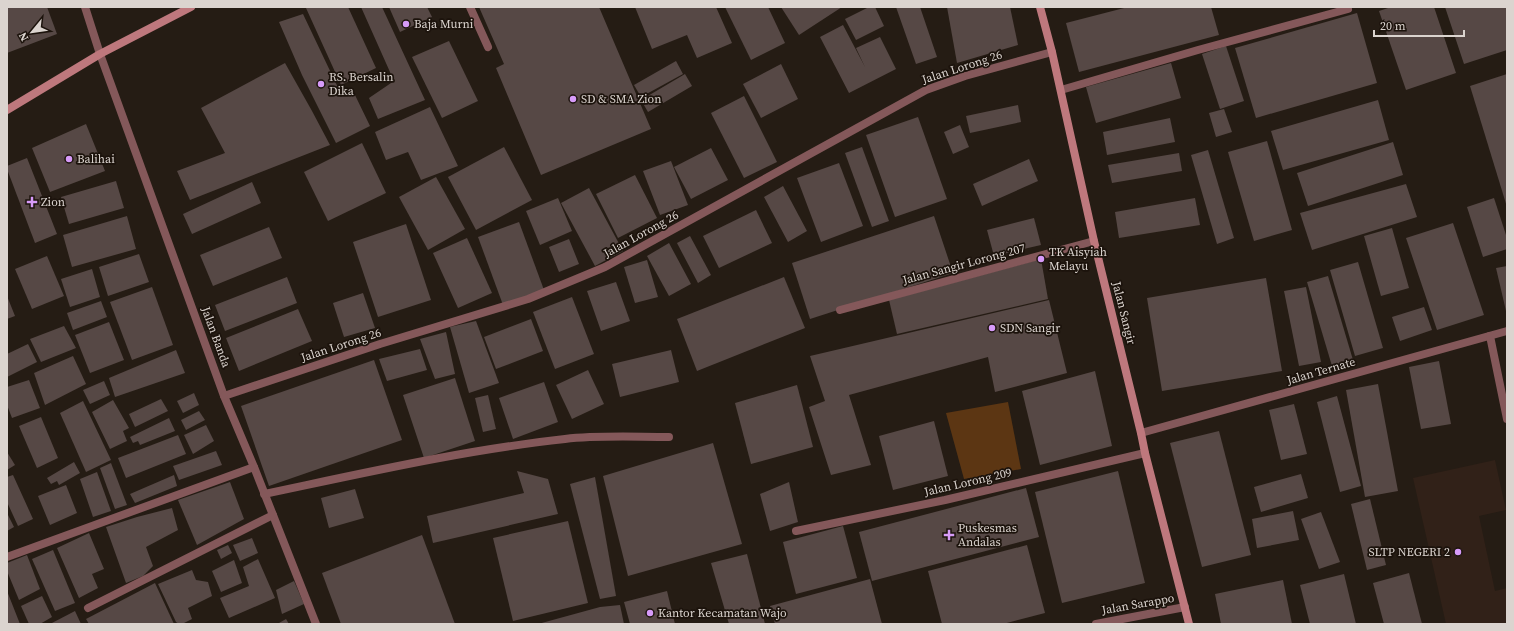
<svg xmlns="http://www.w3.org/2000/svg" width="1514" height="631" font-family="'Source Serif 4',serif">
  <style>
    .industrial { fill: #312118 }
    .green { fill: #5c3613 }
    .building { fill: #564845 }
    .lines { fill: none; stroke-linecap: round; stroke-linejoin: round }
    .street { stroke: #84585a; stroke-width: 8 }
    .secondary { stroke: #be787d; stroke-width: 8 }
    .poi-dot { fill: #d79bf9; stroke: #1c130c; stroke-width: 1.5 }
    .labels { text-anchor: middle; stroke-width: 3.5; stroke-linejoin: round; paint-order: stroke }
    .poi-label { font-size: 12px; fill: #dbd4cf; stroke: #1c130c; text-anchor: start }
    .street-label { font-size: 12px; fill: #dbd4cf; stroke: #1c130c }
  </style>
  <rect width="100%" height="100%" fill="#251c14"/>
  <path class="industrial" d="M1495,460L1506,510L1479,516L1495,591L1507,588V624H1446L1413,478Z"/>
  <path class="green" d="M1008,402L1021,469L964,479L946,413Z"/>
  <g class="building">
    <path d="M7,7H47L57,34L7,53Z"/>
    <path d="M308,7H348L376,68L341,85L306,8Z"/>
    <path d="M361,7H382L425,100L378,119L369,98L394,81Z"/>
    <path d="M389,7H427L432,17L400,32Z"/>
    <path d="M479,7H599L651,129L541,175L496,68L504,64Z"/>
    <path d="M635,7H716L732,43L697,58L687,35L652,49Z"/>
    <path d="M725,7H768L785,43L751,60Z"/>
    <path d="M781,7H842L799,35Z"/>
    <path d="M869,7H875L884,26L856,40L845,19Z"/>
    <path d="M896,7H920L937,57L916,64Z"/>
    <path d="M947,7H1010L1018,45L957,63Z"/>
    <path d="M1128,7H1211L1219,35L1079,72L1066,23Z"/>
    <path d="M1391,7H1434L1456,73L1406,90L1379,11Z"/>
    <path d="M1445,7H1506L1507,11V50L1464,64Z"/>
    <path d="M1357,13L1377,83L1256,118L1235,48Z"/>
    <path d="M303,14L341,94L354,93L370,126L336,143L302,75L279,22Z"/>
    <path d="M843,25L865,67L856,48L880,37L896,69L849,93L820,37Z"/>
    <path d="M449,41L478,101L442,118L412,57Z"/>
    <path d="M1226,46L1244,101L1220,109L1202,54Z"/>
    <path d="M676,61L683,74L641,97L634,85Z"/>
    <path d="M285,63L312,111L330,145L190,200L177,171L225,153L201,108Z"/>
    <path d="M1171,63L1181,98L1096,123L1086,87Z"/>
    <path d="M781,64L798,99L761,118L743,84Z"/>
    <path d="M685,74L692,86L648,112L641,100Z"/>
    <path d="M1507,74V207L1470,86Z"/>
    <path d="M744,96L777,162L744,178L711,113Z"/>
    <path d="M1378,100L1389,140L1283,170L1271,131Z"/>
    <path d="M1018,105L1021,122L970,133L966,116Z"/>
    <path d="M430,107L458,166L421,180L408,152L386,160L375,132Z"/>
    <path d="M1224,109L1232,132L1216,137L1209,113Z"/>
    <path d="M918,117L947,199L895,217L866,135Z"/>
    <path d="M1170,118L1175,142L1107,155L1103,132Z"/>
    <path d="M86,124L105,171L50,192L32,148Z"/>
    <path d="M960,125L969,147L953,154L944,132Z"/>
    <path d="M1267,141L1292,230L1254,241L1228,152Z"/>
    <path d="M1393,142L1403,175L1308,206L1297,173Z"/>
    <path d="M362,143L386,193L328,221L304,172Z"/>
    <path d="M504,147L532,200L476,230L448,177Z"/>
    <path d="M862,147L889,221L872,227L845,153Z"/>
    <path d="M711,148L728,180L691,199L674,167Z"/>
    <path d="M1208,150L1234,238L1217,244L1191,155Z"/>
    <path d="M1179,153L1182,171L1112,183L1108,165Z"/>
    <path d="M27,158L57,234L35,243L7,169V166Z"/>
    <path d="M1029,159L1038,181L982,206L973,184Z"/>
    <path d="M671,161L688,205L660,215L643,171Z"/>
    <path d="M839,163L863,226L821,242L797,178Z"/>
    <path d="M635,175L657,218L618,238L596,194Z"/>
    <path d="M436,177L465,229L428,250L399,197Z"/>
    <path d="M116,181L124,208L69,224L61,197Z"/>
    <path d="M252,182L261,203L192,234L183,214Z"/>
    <path d="M1406,184L1417,217L1312,250L1300,213Z"/>
    <path d="M783,186L807,231L788,242L764,197Z"/>
    <path d="M589,188L623,251L595,266L561,203Z"/>
    <path d="M558,198L572,231L540,245L526,211Z"/>
    <path d="M1195,198L1200,225L1119,238L1115,212Z"/>
    <path d="M1494,198L1507,238V249L1483,257L1467,207Z"/>
    <path d="M756,210L772,243L719,268L703,236Z"/>
    <path d="M127,216L136,249L72,267L63,235Z"/>
    <path d="M934,216L953,273L810,319L792,263Z"/>
    <path d="M1034,218L1041,245L994,256L987,230Z"/>
    <path d="M519,222L544,290L503,305L478,237Z"/>
    <path d="M1453,223L1484,315L1437,330L1406,238Z"/>
    <path d="M406,224L431,300L378,317L353,242Z"/>
    <path d="M269,227L282,258L213,286L200,255Z"/>
    <path d="M1392,228L1409,288L1381,296L1364,236Z"/>
    <path d="M690,236L711,275L698,283L677,243Z"/>
    <path d="M467,238L492,293L458,308L433,253Z"/>
    <path d="M569,239L579,264L559,272L549,247Z"/>
    <path d="M669,243L691,284L669,296L647,256Z"/>
    <path d="M139,254L149,282L108,296L99,267Z"/>
    <path d="M47,256L64,296L32,309L15,269Z"/>
    <path d="M1041,259L1048,299L897,334L889,300Z"/>
    <path d="M647,260L658,297L635,303L624,267Z"/>
    <path d="M1358,262L1383,348L1355,356L1330,270Z"/>
    <path d="M1507,266V311H1506L1496,268Z"/>
    <path d="M92,269L100,297L70,307L61,279Z"/>
    <path d="M1328,276L1353,360L1332,366L1307,282Z"/>
    <path d="M287,277L297,303L225,331L215,305Z"/>
    <path d="M784,277L805,328L697,371L677,319Z"/>
    <path d="M1266,278L1282,371L1162,391L1147,298Z"/>
    <path d="M616,282L630,321L601,331L587,291Z"/>
    <path d="M152,287L173,345L132,360L110,302Z"/>
    <path d="M1306,287L1321,362L1299,366L1284,291Z"/>
    <path d="M363,293L375,328L344,337L333,303Z"/>
    <path d="M7,296L15,316L7,319Z"/>
    <path d="M572,297L594,354L555,369L533,312Z"/>
    <path d="M1049,300L1067,373L995,392L988,357L849,395L871,465L831,475L809,407L825,401L810,356Z"/>
    <path d="M101,301L107,317L73,330L67,313Z"/>
    <path d="M1424,307L1432,330L1400,341L1392,317Z"/>
    <path d="M298,309L312,341L239,371L226,338Z"/>
    <path d="M531,319L543,351L496,369L484,337Z"/>
    <path d="M476,321L499,383L469,393L450,327Z"/>
    <path d="M109,322L124,360L90,373L75,335Z"/>
    <path d="M64,326L76,348L41,362L30,339Z"/>
    <path d="M446,332L455,374L435,379L420,339Z"/>
    <path d="M28,344L37,362L7,377V354Z"/>
    <path d="M420,349L427,370L387,381L379,359Z"/>
    <path d="M176,350L185,373L115,397L109,378Z"/>
    <path d="M671,350L679,382L620,397L612,364Z"/>
    <path d="M73,356L86,384L45,405L34,373Z"/>
    <path d="M374,360L402,440L269,486L241,406Z"/>
    <path d="M1439,361L1451,424L1421,429L1409,367Z"/>
    <path d="M588,370L604,404L572,419L556,385Z"/>
    <path d="M1095,371L1112,446L1040,465L1022,391Z"/>
    <path d="M455,378L475,441L424,458L403,395Z"/>
    <path d="M29,380L40,408L12,418L7,405V387Z"/>
    <path d="M104,381L110,395L90,404L83,390Z"/>
    <path d="M544,382L558,422L513,439L499,398Z"/>
    <path d="M1378,384L1398,491L1365,497L1346,390Z"/>
    <path d="M797,385L813,447L751,464L735,403Z"/>
    <path d="M194,393L199,405L183,413L177,401Z"/>
    <path d="M488,395L496,429L483,432L475,398Z"/>
    <path d="M1337,396L1361,486L1340,492L1317,402Z"/>
    <path d="M161,399L168,411L135,427L129,414Z"/>
    <path d="M113,400L129,428L123,431L127,441L110,449L92,412Z"/>
    <path d="M83,401L111,460L86,472L60,413Z"/>
    <path d="M1294,404L1307,454L1281,460L1269,410Z"/>
    <path d="M199,411L205,420L186,430L181,420Z"/>
    <path d="M41,417L58,458L37,468L19,426Z"/>
    <path d="M169,418L175,431L140,445L138,441L133,443L130,437Z"/>
    <path d="M934,421L948,476L893,490L879,436Z"/>
    <path d="M206,425L214,441L193,454L184,435Z"/>
    <path d="M1219,431L1251,555L1202,567L1170,443Z"/>
    <path d="M178,435L186,454L126,478L118,458Z"/>
    <path d="M713,443L742,544L628,576L603,476Z"/>
    <path d="M216,451L222,465L179,480L173,466Z"/>
    <path d="M7,452L15,465L7,470Z"/>
    <path d="M74,462L80,473L59,485L57,481L51,484L47,478Z"/>
    <path d="M111,463L127,505L115,509L100,468Z"/>
    <path d="M517,471L548,479L558,514L433,543L427,516L524,493Z"/>
    <path d="M1118,471L1145,583L1062,603L1035,492Z"/>
    <path d="M97,472L111,511L93,517L80,479Z"/>
    <path d="M1301,474L1308,498L1261,512L1254,487Z"/>
    <path d="M13,475L33,519L18,526L7,502V477Z"/>
    <path d="M174,475L177,486L135,503L130,494Z"/>
    <path d="M595,477L616,596L600,599L570,484Z"/>
    <path d="M230,482L244,519L197,545L178,500Z"/>
    <path d="M789,482L798,522L770,531L760,494Z"/>
    <path d="M66,485L77,513L50,525L38,496Z"/>
    <path d="M1026,488L1039,537L872,581L859,532Z"/>
    <path d="M355,489L364,518L329,528L321,498Z"/>
    <path d="M1370,499L1386,565L1367,570L1351,504Z"/>
    <path d="M172,508L178,530L146,547L153,566L143,576L126,583L106,527L137,517Z"/>
    <path d="M1293,511L1299,540L1257,548L1252,519Z"/>
    <path d="M1321,512L1340,562L1319,569L1301,519Z"/>
    <path d="M7,513L14,527L7,531Z"/>
    <path d="M568,521L588,603L513,621L493,538Z"/>
    <path d="M843,526L857,578L796,594L783,542Z"/>
    <path d="M89,533L104,569L92,574L98,588L79,598L57,548Z"/>
    <path d="M422,535L455,624H341L322,573Z"/>
    <path d="M252,538L258,553L240,561L233,545Z"/>
    <path d="M228,545L232,553L221,559L217,550Z"/>
    <path d="M1027,545L1045,613L1003,624H942L928,571Z"/>
    <path d="M53,550L75,603L55,611L32,559Z"/>
    <path d="M747,554L765,624H729L711,563Z"/>
    <path d="M27,555L40,589L19,600L7,571V563Z"/>
    <path d="M258,559L275,598L229,618L220,598L249,586L243,567Z"/>
    <path d="M234,560L242,583L221,592L212,571Z"/>
    <path d="M192,570L196,580L208,582L212,596L188,608L192,619L182,624H179L176,622L158,584Z"/>
    <path d="M1409,573L1422,624H1384L1373,583Z"/>
    <path d="M1344,574L1356,624H1310L1300,585Z"/>
    <path d="M870,579L882,624H775L770,606Z"/>
    <path d="M1283,580L1292,624H1221L1215,594Z"/>
    <path d="M294,581L304,604L282,614L276,590Z"/>
    <path d="M155,583L174,624H89L86,619Z"/>
    <path d="M7,591L20,624H7Z"/>
    <path d="M667,591L675,624H630L624,602Z"/>
    <path d="M42,596L52,617L40,624H29L21,606Z"/>
    <path d="M620,605L624,624H538L600,607Z"/>
    <path d="M75,611L81,624H50Z"/>
    <path d="M286,619L289,624H279V623Z"/>
  </g>
  <g class="lines">
    <g class="street">
      <path d="M85,7L100,54L224,396L254,467L316,624"/>
      <path d="M470,7L488,47"/>
      <path d="M1061,90L1198,50L1348,9"/>
      <path d="M840,310L1094,241"/>
      <path d="M1490,336L1507,419"/>
      <path d="M224,396L380,344L528,299L605,267L926,90L965,76L1052,52"/>
      <path d="M1141,433L1507,331"/>
      <path d="M264,494C364,473 464,450 565,439C599,435 634,437 669,437"/>
      <path d="M796,531L945,500L1145,453"/>
      <path d="M7,557L254,467"/>
      <path d="M88,608L273,515"/>
      <path d="M1096,624L1185,607"/>
    </g>
    <g class="secondary">
      <path d="M1040,7L1052,52L1094,241L1141,433L1145,453L1189,624"/>
      <path d="M7,110L100,54L191,7"/>
    </g>
  </g>
  <g class="poi-dot">
    <circle cx="406" cy="24" r="4"/>
    <circle cx="321" cy="84" r="4"/>
    <circle cx="573" cy="99" r="4"/>
    <circle cx="69" cy="159" r="4"/>
    <path d="M30 196h4v4h4v4h-4v4h-4v-4h-4v-4h4z"/>
    <circle cx="1041" cy="259" r="4"/>
    <circle cx="992" cy="328" r="4"/>
    <path d="M947 529h4v4h4v4h-4v4h-4v-4h-4v-4h4z"/>
    <circle cx="1458" cy="552" r="4"/>
    <circle cx="650" cy="613" r="4"/>
  </g>
  <g class="labels">
    <g class="poi-label">
      <text x="414" y="28">Baja Murni</text>
      <text x="329" y="81">RS. Bersalin<tspan x="329" dy="14">Dika</tspan></text>
      <text x="581" y="103">SD &amp; SMA Zion</text>
      <text x="77" y="163">Balihai</text>
      <text x="41" y="206">Zion</text>
      <text x="1049" y="256">TK Aisyiah<tspan x="1049" dy="14">Melayu</tspan></text>
      <text x="1000" y="332">SDN Sangir</text>
      <text x="958" y="532">Puskesmas<tspan x="958" dy="14">Andalas</tspan></text>
      <text x="1450" y="556" text-anchor="end">SLTP NEGERI 2</text>
      <text x="658" y="617">Kantor Kecamatan Wajo</text>
    </g>
    <g class="street-label">
      <text transform="translate(962 67) rotate(-18)" y="4">Jalan Lorong 26</text>
      <text transform="translate(641 234) rotate(-29)" y="4">Jalan Lorong 26</text>
      <text transform="translate(964 264) rotate(-15)" y="4">Jalan Sangir Lorong 207</text>
      <text transform="translate(1124 313) rotate(76)" y="4">Jalan Sangir</text>
      <text transform="translate(216 337) rotate(70)" y="4">Jalan Banda</text>
      <text transform="translate(341 345) rotate(-18)" y="4">Jalan Lorong 26</text>
      <text transform="translate(1321 371) rotate(-16)" y="4">Jalan Ternate</text>
      <text transform="translate(968 482) rotate(-13)" y="4">Jalan Lorong 209</text>
      <text transform="translate(1138 604) rotate(-10)" y="4">Jalan Sarappo</text>
    </g>
  </g>
  <rect width="1514" height="631" fill="none" stroke="#dbd4cf" stroke-width="16"/>
  <g transform="translate(32 32) rotate(241)" stroke="#1c130c" stroke-width="3" paint-order="stroke">
  <path d="M0-3L7 15L0 10L-7 15Z" fill="#dbd4cf"/>
  <text y="-6" font-size="11" font-weight="bold" text-anchor="middle" fill="#dbd4cf">N</text>
  </g>
  <path d="M1374 30v6h90v-6" fill="none" stroke="#dbd4cf" stroke-width="2"/>
  <text x="1380" y="30" font-size="12" fill="#dbd4cf" stroke="#1c130c" stroke-width="3" paint-order="stroke">20 m</text>
</svg>
